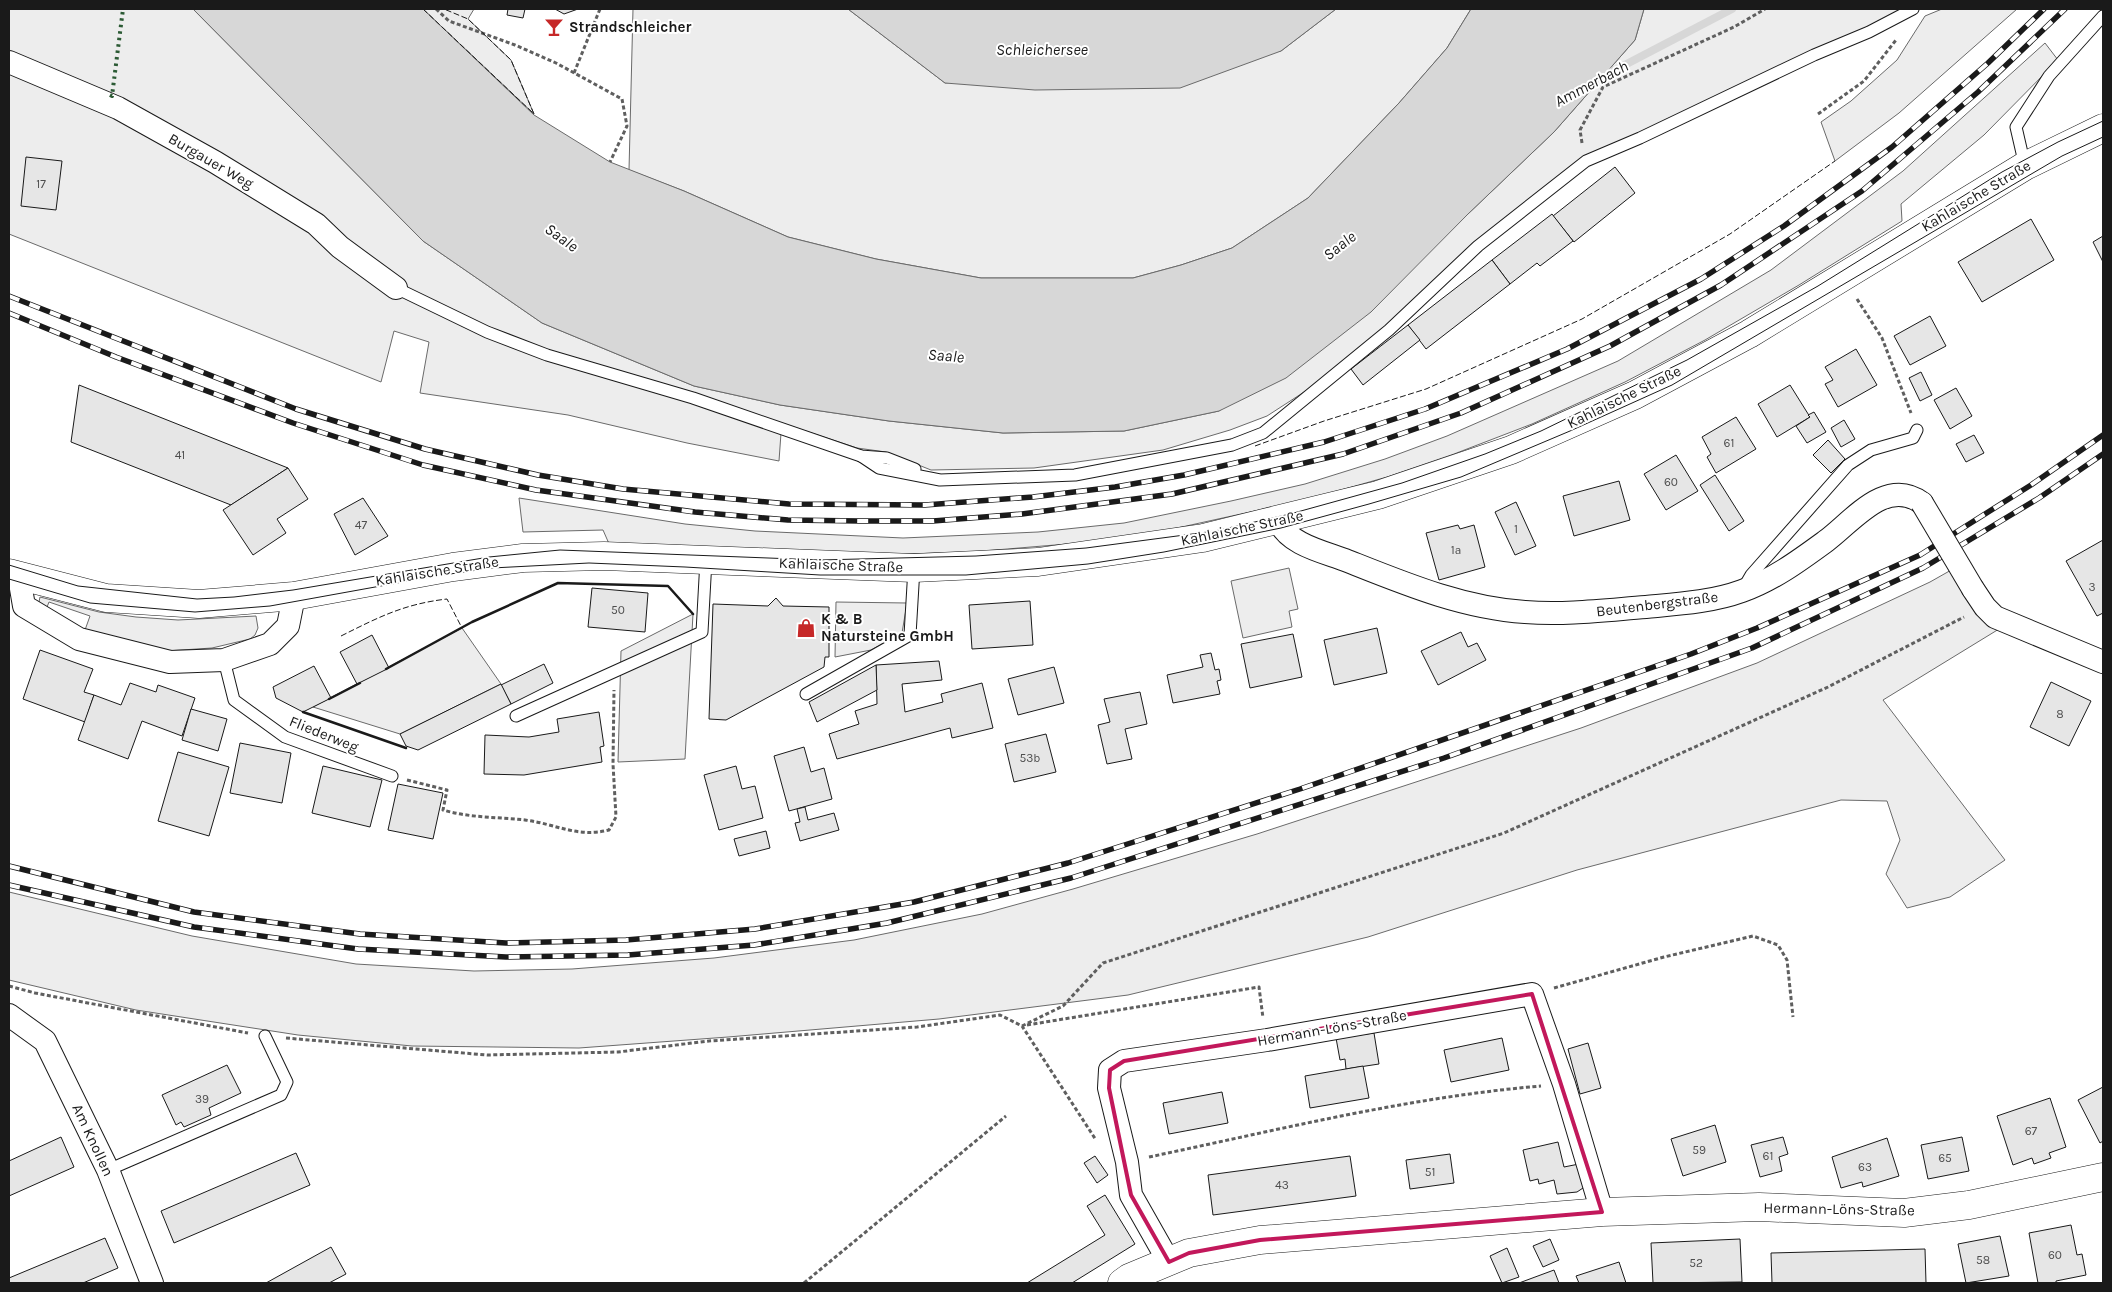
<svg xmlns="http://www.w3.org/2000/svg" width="2112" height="1292" font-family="Karla,sans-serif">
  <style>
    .built { fill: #ededed; stroke: #6a6a6a }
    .water { fill: #d7d7d7; stroke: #6a6a6a }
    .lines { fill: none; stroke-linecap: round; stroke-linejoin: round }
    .stream { stroke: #d7d7d7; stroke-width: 8 }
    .building { fill: #e6e6e6; stroke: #1a1a1a }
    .service-casing { stroke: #1a1a1a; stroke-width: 13 }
    .minor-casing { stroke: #1a1a1a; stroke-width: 24 }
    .secondary-casing { stroke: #1a1a1a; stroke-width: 29 }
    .path { stroke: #5f5f5f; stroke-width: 3; stroke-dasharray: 4 2.5; stroke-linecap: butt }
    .service { stroke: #fff; stroke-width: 11 }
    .minor { stroke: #fff; stroke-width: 22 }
    .secondary { stroke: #fff; stroke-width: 28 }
    .tram { stroke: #1a1a1a; stroke-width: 1 }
    .rail-casing { stroke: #1a1a1a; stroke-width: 5.5 }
    .rail { stroke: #fff; stroke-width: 4; stroke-dasharray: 11; stroke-linecap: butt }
    .minor-bridge-casing { stroke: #1a1a1a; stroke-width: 24; stroke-linecap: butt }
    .minor-bridge { stroke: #fff; stroke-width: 22 }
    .hedge { stroke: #2b5a34; stroke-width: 4; stroke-dasharray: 2.5 4; stroke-linecap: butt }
    .fence { stroke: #1a1a1a; stroke-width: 1; stroke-dasharray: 6 2.5; stroke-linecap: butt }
    .wall { stroke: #1a1a1a; stroke-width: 2.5 }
    .marked { fill: none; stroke: #c2185b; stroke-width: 4; stroke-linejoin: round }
    .labels { text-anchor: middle; stroke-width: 4; stroke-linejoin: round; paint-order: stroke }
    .number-label { font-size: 12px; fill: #4d4d4d }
    .poi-label { font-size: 15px; font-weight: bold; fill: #1a1a1a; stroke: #fff; text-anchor: start }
    .street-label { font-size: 15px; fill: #1a1a1a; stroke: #fff }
    .water-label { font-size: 16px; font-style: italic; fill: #1a1a1a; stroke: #fff }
  </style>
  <rect width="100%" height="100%" fill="#fff"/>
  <g class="built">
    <path d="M9,9H193L423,241L542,323L694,386L780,405L889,421L1003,433L1124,431L1219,411L1468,214L1554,132L1635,40L1644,9H1903L1892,19L1586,161L1335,372L1267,416L1230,430L1163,450L1034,468L931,470L886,452L857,448L781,423L692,403L781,433L779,461L687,443L568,415L420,393L429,342L394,331L381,382L9,234Z"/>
    <path d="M423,9H474L468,19L511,60L534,114Z"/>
    <path d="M633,9H848L945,83L1281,51L1336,9H1471L1447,48L1399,103L1308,198L1232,248L1181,265L1133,278H981L876,259L788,237L684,191L629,170Z"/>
    <path d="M1942,9H2017L1899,113L1835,161L1821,122L1851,101L1897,60L1925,16Z"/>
    <path d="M2045,43L2058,60L1984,135L1901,204L1902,221L1799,285L1705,340L1625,382L1532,424L1454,454L1387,477L1309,499L1159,532L1103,541L971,552L870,555L610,546L603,530L523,532L519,498L685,524L755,531L903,538L1038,532L1124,523L1231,501L1305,484L1385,459L1447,436L1618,361L1771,270L1903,171Z"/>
    <path d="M1289,568L1298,609L1289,611L1292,627L1243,638L1231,581Z"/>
    <path d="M1953,569L1999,629L1883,700L2005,860L1950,897L1907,908L1886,874L1900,840L1887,801L1841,800L1577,870L1368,937L1128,995L939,1019L728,1037L579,1048L412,1046L298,1035L136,1010L9,980V892L192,936L356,964L474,971L572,969L714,958L854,940L982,914L1073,889L1257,834L1581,728L1757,663L1930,582Z"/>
    <path d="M40,597L99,612L136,617L178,620L256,616L258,628L255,635L250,639L212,648L166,651L85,630L90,616L49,602L45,612L38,607Z"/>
    <path d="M836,602L907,603L902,633L871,650L835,657Z"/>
    <path d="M693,614L685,759L618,762L621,651Z"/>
    <path d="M462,628L501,684L400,734L313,707Z"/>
  </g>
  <g class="water">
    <path d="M193,9H423L534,115L610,162L684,191L788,237L876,259L981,278H1133L1181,265L1232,248L1308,198L1399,103L1447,48L1471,9H1644L1635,40L1554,132L1468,214L1371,312L1286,378L1219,411L1124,431L1003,433L889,421L780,405L694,386L542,323L423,241Z"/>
    <path d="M848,9H1336L1281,51L1180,88L1035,90L945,83Z"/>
  </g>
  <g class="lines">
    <path class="stream" d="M1594,81L1732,9"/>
  </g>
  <g class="building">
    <path d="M508,9H525L523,18L507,15Z"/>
    <path d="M555,9H578L564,14Z"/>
    <path d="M26,157L62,161L56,210L21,206Z"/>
    <path d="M1615,167L1635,193L1574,242L1553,216Z"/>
    <path d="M1552,214L1573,241L1540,266L1537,263L1510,284L1492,260Z"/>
    <path d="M2031,219L2054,260L1982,302L1958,262Z"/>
    <path d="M2103,236V262L2093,242Z"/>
    <path d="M1492,260L1510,284L1426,349L1408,325Z"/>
    <path d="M1930,316L1946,346L1910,365L1894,336Z"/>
    <path d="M1408,325L1420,340L1363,385L1351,369Z"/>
    <path d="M1856,349L1877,385L1838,407L1825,384L1833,380L1825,367Z"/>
    <path d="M1921,372L1932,395L1920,401L1909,378Z"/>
    <path d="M79,385L288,468L231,505L71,442Z"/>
    <path d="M1790,385L1810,417L1777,437L1758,404Z"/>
    <path d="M1956,388L1972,416L1950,429L1934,400Z"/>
    <path d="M1814,412L1826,432L1807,443L1796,426L1810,417L1808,415Z"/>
    <path d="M1736,417L1756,449L1716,473L1707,457L1711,454L1702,437Z"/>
    <path d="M1844,420L1855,439L1841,447L1831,428Z"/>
    <path d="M1974,435L1984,453L1966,462L1956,444Z"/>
    <path d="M1828,440L1845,459L1831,473L1813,455Z"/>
    <path d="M1676,455L1698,491L1666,510L1644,474Z"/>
    <path d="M288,468L308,499L277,519L286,533L253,555L223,510Z"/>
    <path d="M1715,475L1744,521L1729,531L1700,485Z"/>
    <path d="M1619,481L1630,520L1574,536L1563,496Z"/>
    <path d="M363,498L388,536L355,555L334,514Z"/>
    <path d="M1516,502L1536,546L1515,555L1495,512Z"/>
    <path d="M1458,525L1460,529L1474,525L1485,567L1439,580L1426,533Z"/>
    <path d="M2103,540V613L2097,616L2066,561Z"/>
    <path d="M592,588L648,593L645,632L588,627Z"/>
    <path d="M776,598L783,606L829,607V657H825L824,667L726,720L709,719L713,604L768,606Z"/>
    <path d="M1030,601L1033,645L972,649L969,605Z"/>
    <path d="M1377,628L1387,673L1334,685L1324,640Z"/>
    <path d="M1461,632L1468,647L1477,643L1486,660L1438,685L1421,651Z"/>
    <path d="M1293,634L1302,677L1250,688L1241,644Z"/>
    <path d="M372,635L389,668L357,684L340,652Z"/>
    <path d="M40,650L93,669L84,692L94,695L85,722L23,699Z"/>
    <path d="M1211,653L1215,670L1219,669L1221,680L1217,681L1220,694L1173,703L1167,675L1203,667L1200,655Z"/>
    <path d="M939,661L942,680L902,684L905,712L943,702L941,694L982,683L993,728L952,738L950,728L837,759L829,734L859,724L855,711L877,704L876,665Z"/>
    <path d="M544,664L553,683L511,704L501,685Z"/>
    <path d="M876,665L877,690L817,722L809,702Z"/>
    <path d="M314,666L331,698L303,712L276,698L273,687Z"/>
    <path d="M1054,667L1064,703L1018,715L1008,679Z"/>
    <path d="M2051,682L2091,701L2069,746L2030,727Z"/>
    <path d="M130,683L156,692L158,685L195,698L182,736L142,721L128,759L78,740L94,695L121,705Z"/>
    <path d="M501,684L511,704L418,750L406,746L400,734Z"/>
    <path d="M1140,692L1147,724L1125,729L1132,759L1107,764L1098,725L1110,722L1104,699Z"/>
    <path d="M191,709L227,719L218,751L182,740Z"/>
    <path d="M599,712L604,746L600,747L602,762L524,775L484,774L485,735L529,737L559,732L557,719Z"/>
    <path d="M1046,734L1056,772L1014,782L1005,744Z"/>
    <path d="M240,743L291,753L282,803L230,793Z"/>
    <path d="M804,747L811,772L824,768L832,799L789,811L774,756Z"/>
    <path d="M178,752L229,767L209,836L158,821Z"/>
    <path d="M323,766L382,780L370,827L312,813Z"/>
    <path d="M736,766L742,789L755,786L763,818L719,830L704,775Z"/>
    <path d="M398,784L443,793L433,839L388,830Z"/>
    <path d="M805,807L808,820L834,813L839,830L800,841L795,823L800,822L797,809Z"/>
    <path d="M766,831L770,848L739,856L734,839Z"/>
    <path d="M1374,1033L1379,1064L1346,1069L1345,1059L1340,1060L1336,1038Z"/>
    <path d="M1502,1038L1509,1070L1451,1082L1444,1050Z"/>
    <path d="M1588,1043L1601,1088L1580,1094L1568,1049Z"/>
    <path d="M227,1065L241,1093L209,1108L211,1115L184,1127L181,1122L176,1125L162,1095Z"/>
    <path d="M1363,1066L1369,1098L1310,1108L1305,1076Z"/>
    <path d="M2103,1087V1141L2100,1143L2078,1100Z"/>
    <path d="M1222,1092L1228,1123L1169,1134L1163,1103Z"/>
    <path d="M2050,1098L2066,1147L2049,1153L2051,1158L2034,1164L2032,1158L2013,1165L1997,1116Z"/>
    <path d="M1715,1125L1726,1162L1683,1176L1671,1139Z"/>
    <path d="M61,1137L74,1167L9,1196V1161Z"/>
    <path d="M1783,1137L1788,1154L1779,1157L1782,1171L1760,1177L1751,1145Z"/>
    <path d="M1962,1137L1969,1171L1928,1179L1921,1145Z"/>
    <path d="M1887,1138L1899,1176L1863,1187L1862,1182L1841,1188L1832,1157Z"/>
    <path d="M1558,1142L1564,1167L1584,1163L1589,1184L1577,1192L1557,1194L1554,1180L1539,1184L1538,1179L1530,1181L1523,1150Z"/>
    <path d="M296,1153L310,1185L174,1243L161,1211Z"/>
    <path d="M1450,1154L1454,1183L1410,1189L1406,1160Z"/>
    <path d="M1095,1156L1108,1175L1097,1183L1084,1163Z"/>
    <path d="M1350,1156L1356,1196L1213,1215L1208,1175Z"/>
    <path d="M1105,1195L1135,1244L1072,1283H1027L1105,1235L1087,1206Z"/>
    <path d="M2071,1225L2077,1255L2082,1254L2086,1275L2056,1281V1283H2038L2029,1233Z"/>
    <path d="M2000,1236L2009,1276L1966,1283L1958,1244Z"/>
    <path d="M105,1238L118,1268L83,1283H9V1278Z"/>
    <path d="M1550,1239L1559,1260L1543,1267L1533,1246Z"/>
    <path d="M1740,1239L1742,1282L1653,1283L1651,1243Z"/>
    <path d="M331,1247L346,1274L329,1283H266Z"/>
    <path d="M1507,1248L1519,1277L1502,1283L1490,1256Z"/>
    <path d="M1925,1249L1926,1283H1772L1771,1253Z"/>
    <path d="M1619,1262L1626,1283H1579L1576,1276Z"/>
    <path d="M1554,1270L1559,1283H1519Z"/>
  </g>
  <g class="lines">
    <g class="service-casing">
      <g id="service">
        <path d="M2025,166L2016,127L2049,76L2103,16"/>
        <path d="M396,288L487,332L547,355L693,398L861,456L887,458L915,469"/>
        <path d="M861,456L879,468L940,480L1075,475L1232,445L1263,433L1389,330L1478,246L1586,161L1640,138L1814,55L1869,32L1913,9"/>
        <path d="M1744,587L1751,575L1848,465L1871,450L1913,438L1917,430"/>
        <path d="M224,660L234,700L285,737L392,776"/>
        <path d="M806,694L910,635L914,568"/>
        <path d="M516,716L702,632L706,560"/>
        <path d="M108,1170L281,1095L287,1082L265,1036"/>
      </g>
    </g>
    <g class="minor-casing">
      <g id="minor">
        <path d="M9,62L118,108L215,162L316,224L340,247L396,288"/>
        <path d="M1279,521C1287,544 1324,552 1345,560C1403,583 1462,608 1525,612C1566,615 1606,610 1646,607C1678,604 1712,602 1742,591C1773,580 1800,560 1826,541C1852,522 1886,476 1922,503"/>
        <path d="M19,577L24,606L79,639L170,662L224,660L270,644L288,626L294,596"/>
        <path d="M1973,589L1985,607L1995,617L2103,662"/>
        <path d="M9,1015L45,1041L108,1170L152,1283"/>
        <path d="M1169,1262L1131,1195L1127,1162L1109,1088L1110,1070L1124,1061L1267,1040L1532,994L1564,1084L1602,1212"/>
      </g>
    </g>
    <g class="secondary-casing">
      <g id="secondary">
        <path d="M9,573L106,598L199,604L294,596L453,567L523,558L604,556L914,568L1038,562L1203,538L1378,495L1511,450L1635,395L1749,334L2025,166L2103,128"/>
        <path d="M1122,1283L1129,1278L1189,1253L1260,1240L1602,1212L1759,1207L1904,1213L1969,1205L2103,1177"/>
      </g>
    </g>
    <g class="path">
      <path d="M436,9L449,21L515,45L556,63L622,99L627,126L610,162"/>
      <path d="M574,73L600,9"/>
      <path d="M1818,114L1864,81L1896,40"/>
      <path d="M1582,143L1580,130L1603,87L1734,27L1765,9"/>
      <path d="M1857,299L1882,338L1911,413"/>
      <path d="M407,780L447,790L443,810C470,818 498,817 525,820C556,824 577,838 609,830L616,817L613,764L614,690"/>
      <path d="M9,986L35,993L248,1033"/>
      <path d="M1554,988L1664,957L1753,936L1778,945L1787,960L1793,1017"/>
      <path d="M1027,1025L1259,987L1263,1018"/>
      <path d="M1022,1026L1063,1006L1103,963L1504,833L1828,687L1964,617"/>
      <path d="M286,1038L487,1055L618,1052L709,1041L917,1027L1000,1015L1022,1026L1096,1140"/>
      <path d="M1149,1157C1278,1130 1409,1097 1541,1086"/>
      <path d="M804,1283L1006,1116"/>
    </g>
    <use href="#service" class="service"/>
    <use href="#minor" class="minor"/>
    <use href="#secondary" class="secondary"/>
    <g class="tram">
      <path d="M9,565L78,586L197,599L234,597L293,590L489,557L560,550L820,560L976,556L1086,548L1215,531L1290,514L1402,483L1485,454L1541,431L1687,360L1818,286L2002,172L2058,142L2103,121"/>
      <path d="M9,579L90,603L195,612L270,606L436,576L492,568L589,563L685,567L820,575H966L1088,564L1164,552L1281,528L1369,504L1461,477L1570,431L1672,385L2062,156L2103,137"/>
    </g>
    <g class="rail-casing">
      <g id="rail">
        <path d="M9,296L296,409L425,449L538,475L623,489L789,504L925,505L1033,497L1115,487L1184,475L1324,442L1425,409L1567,349L1701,279L1784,226L1892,147L1988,63L2044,9"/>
        <path d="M9,313L116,357L293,423L423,465L536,490L695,512L788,520L860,521H933L1022,514L1172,494L1343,454L1461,413L1610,346L1721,285L1862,191L1978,92L2065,9"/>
        <path d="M9,866L194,912L360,934L506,943L626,940L755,929L914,902L1068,863L1300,789L1691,654L1757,628L1920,555L2031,485L2103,435"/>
        <path d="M9,885L194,927L358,949L506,957L628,955L754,945L887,923L1071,878L1444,758L1752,648L1923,568L2039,498L2103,454"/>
      </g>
    </g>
    <use href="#rail" class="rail"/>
    <g class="minor-bridge-casing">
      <path id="minor-bridge" d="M1922,503L1973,589"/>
    </g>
    <use href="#minor-bridge" class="minor-bridge"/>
    <path class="hedge" d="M110,95L112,96L123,9"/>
    <g class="fence">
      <path d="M423,9L534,114L511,60L468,19L444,9"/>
      <path d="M1255,446L1324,421L1426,389L1582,319L1730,234L1835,161"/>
      <path d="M341,636C379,617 404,604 447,599L462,628"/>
    </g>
    <g class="wall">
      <path d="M386,669L472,622L558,583L668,586L693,614"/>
      <path d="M329,699L360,683"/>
      <path d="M304,712H303L406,748"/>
    </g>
  </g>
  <path class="marked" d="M1532,994L1602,1212L1260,1240L1189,1253L1169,1262L1131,1195L1109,1088L1110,1070L1124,1061Z"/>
  <defs>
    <g id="bar-bare" transform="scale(1.5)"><path d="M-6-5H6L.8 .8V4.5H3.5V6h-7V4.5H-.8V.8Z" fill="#c62828" stroke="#fff" stroke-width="2.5" paint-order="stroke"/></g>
    <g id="shop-bare" transform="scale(1.5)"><path d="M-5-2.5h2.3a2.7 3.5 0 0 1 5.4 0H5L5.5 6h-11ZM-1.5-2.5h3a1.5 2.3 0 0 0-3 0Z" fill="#c62828" stroke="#fff" stroke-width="2.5" paint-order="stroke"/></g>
  </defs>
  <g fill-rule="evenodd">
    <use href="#bar-bare" x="554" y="27"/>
    <use href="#shop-bare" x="806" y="628"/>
  </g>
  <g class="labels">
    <g class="number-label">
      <text x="41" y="188">17</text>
      <text x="1729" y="447">61</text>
      <text x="180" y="459">41</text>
      <text x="1671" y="486">60</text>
      <text x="361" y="529">47</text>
      <text x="1516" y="533">1</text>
      <text x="1456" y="554">1a</text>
      <text x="2092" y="591">3</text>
      <text x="618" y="614">50</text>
      <text x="2060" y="718">8</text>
      <text x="1030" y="762">53b</text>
      <text x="202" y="1103">39</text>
      <text x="2031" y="1135">67</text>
      <text x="1699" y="1154">59</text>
      <text x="1768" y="1160">61</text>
      <text x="1945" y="1162">65</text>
      <text x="1865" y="1171">63</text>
      <text x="1430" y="1176">51</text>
      <text x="1282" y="1189">43</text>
      <text x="2055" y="1259">60</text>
      <text x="1983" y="1264">58</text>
      <text x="1696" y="1267">52</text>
    </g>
    <g class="poi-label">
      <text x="569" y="32">Strandschleicher</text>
      <text x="821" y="624">K &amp; B<tspan x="821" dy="17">Natursteine GmbH</tspan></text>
    </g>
    <g class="street-label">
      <text transform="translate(211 161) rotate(30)" y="5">Burgauer Weg</text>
      <text transform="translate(1976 196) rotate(-31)" y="5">Kahlaische Straße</text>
      <text transform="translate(1624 397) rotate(-26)" y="5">Kahlaische Straße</text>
      <text transform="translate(1242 528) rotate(-12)" y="5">Kahlaische Straße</text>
      <text transform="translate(841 565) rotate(2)" y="5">Kahlaische Straße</text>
      <text transform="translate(437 571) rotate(-9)" y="5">Kahlaische Straße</text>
      <text transform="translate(1657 604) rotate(-7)" y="5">Beutenbergstraße</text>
      <text transform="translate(324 734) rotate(22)" y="5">Fliederweg</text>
      <text transform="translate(1332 1028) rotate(-10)" y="5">Hermann-Löns-Straße</text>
      <text transform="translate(93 1140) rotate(65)" y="5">Am Knollen</text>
      <text transform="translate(1839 1209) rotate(1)" y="5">Hermann-Löns-Straße</text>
    </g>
    <g class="water-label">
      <text x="1042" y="55">Schleichersee</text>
      <text transform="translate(1591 83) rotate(-28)" y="6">Ammerbach</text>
      <text transform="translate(562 237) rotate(36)" y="6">Saale</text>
      <text transform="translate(1339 245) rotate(-38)" y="6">Saale</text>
      <text transform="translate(946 355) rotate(5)" y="6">Saale</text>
    </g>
  </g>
  <rect width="2112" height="1292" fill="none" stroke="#1a1a1a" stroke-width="20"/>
</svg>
